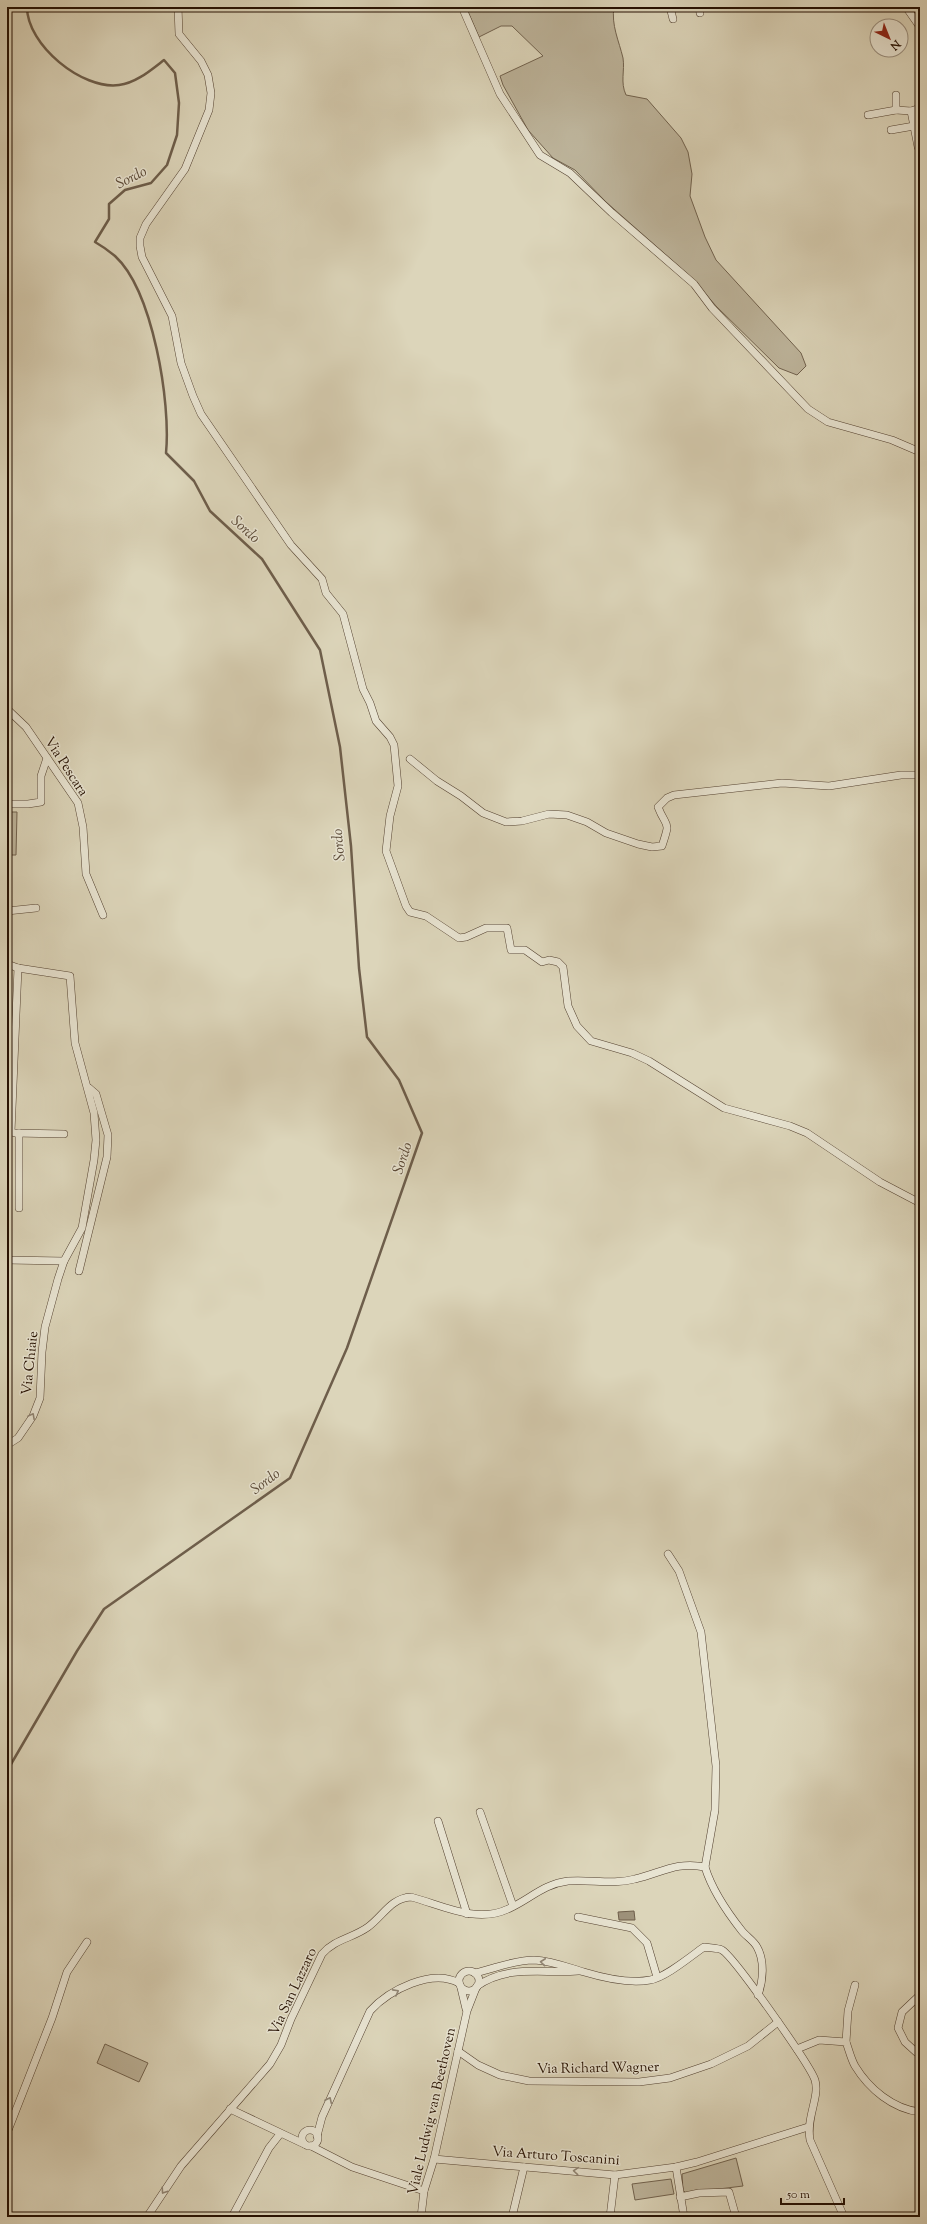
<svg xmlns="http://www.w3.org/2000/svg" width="927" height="2224" font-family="'Sorts Mill Goudy',serif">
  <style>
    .green { fill: #bdb49b; stroke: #71624e }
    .water { fill: #9e927b; stroke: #6e5e4b }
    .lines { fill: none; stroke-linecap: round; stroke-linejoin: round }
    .stream { stroke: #6e5e4b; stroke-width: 2.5 }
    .minor-casing { stroke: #534130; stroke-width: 8 }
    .minor { stroke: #e8e4d2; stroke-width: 7 }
    .oneway { stroke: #908574 }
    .labels { text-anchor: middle; stroke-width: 3; stroke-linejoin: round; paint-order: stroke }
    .street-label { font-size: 14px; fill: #251002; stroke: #e8e4d2 }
    .water-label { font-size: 15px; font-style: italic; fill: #5b4a38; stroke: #e8e4d2 }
  </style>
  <rect width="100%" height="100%" fill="#dcd5ba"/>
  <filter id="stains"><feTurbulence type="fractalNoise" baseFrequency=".005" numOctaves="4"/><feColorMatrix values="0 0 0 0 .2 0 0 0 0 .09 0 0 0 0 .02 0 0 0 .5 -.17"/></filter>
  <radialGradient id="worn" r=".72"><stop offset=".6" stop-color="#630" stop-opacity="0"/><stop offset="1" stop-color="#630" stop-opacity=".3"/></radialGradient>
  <g class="green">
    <path d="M466,7H614C611,25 619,41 623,58C625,71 620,82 626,95L647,99L681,138L688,152L692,174L690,196L705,237L716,260L801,353L806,366L797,375L779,368L716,306L691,277L606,202L575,170L553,158L528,130L503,85L500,76L543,56L512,26H501L479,37Z"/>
    <path d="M7,812H17L16,855H7Z"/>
    <path d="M105,2044L148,2063L139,2082L97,2063Z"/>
    <path d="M736,2158L743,2186L686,2193L683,2190L682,2174Z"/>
    <path d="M671,2179L674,2194L635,2200L632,2184Z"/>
  </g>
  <path class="water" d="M634,1911L635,1920H619L618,1912Z"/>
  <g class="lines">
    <path class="stream" d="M7,1771L77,1651L104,1609L290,1478L347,1348L422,1133L399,1080L367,1037L359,968L351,846L340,747L320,650L262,559L210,511L194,481L166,453C171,403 153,291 115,256C109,251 102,246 95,242L109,219V204L125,190L151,183L167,165L177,135L179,103L175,73L164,60C151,70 136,83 119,85C82,90 27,45 27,7"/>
    <g class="minor-casing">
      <g id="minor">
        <path d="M178,7L179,34L201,61L208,75L211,93L209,110L185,169L146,224L140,238V246L142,257L172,316L181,363L193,396L201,414L291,545L322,579L326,593L343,614L363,689L370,703L376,721L390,737L394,745L398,786L390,816L386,851L406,906L410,912L426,916L459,938L466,937L486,928H507L511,950H525L542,962L549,960L558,962L563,967L568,1006L577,1026L591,1041L632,1053L649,1061L724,1108L790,1126L807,1133L880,1182L920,1203"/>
        <path d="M462,7L500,94L540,155L570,173L612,213L694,284L712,308L808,409L828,422L892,440L920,452"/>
        <path d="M670,7L673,19"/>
        <path d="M699,7L700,13"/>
        <path d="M906,7L920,27"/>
        <path d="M896,95V110L911,111L920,108"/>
        <path d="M911,111L918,147H920"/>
        <path d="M868,115L896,110"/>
        <path d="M891,130L914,126"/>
        <path d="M7,709L26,727L78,803L83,827L86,874L103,915"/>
        <path d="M410,759L437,781L461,796L483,813L506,822L522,821L549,814L567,815L587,822L606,833L638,844L652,847L662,846C671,819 667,830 658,807L667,798L674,795L782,783L829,786L901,775H920"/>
        <path d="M7,804H28L41,802V776L47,758"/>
        <path d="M7,911L36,908"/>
        <path d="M7,964L18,968L70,976L75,1043L94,1113L96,1140L94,1160L82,1228L64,1261L58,1279L45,1327L42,1352L40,1398L33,1416L18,1438L7,1445"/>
        <path d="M11,1132L18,968"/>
        <path d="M15,1133L64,1134"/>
        <path d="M19,1133V1208"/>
        <path d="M7,1260L64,1261"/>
        <path d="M79,1271L107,1157L108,1135L96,1094L89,1088"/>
        <path d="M668,1554L679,1571L701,1632L716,1766L715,1810L705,1867"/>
        <path d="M480,1812L513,1906"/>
        <path d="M438,1821L467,1914"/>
        <path d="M578,1917L632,1928L647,1943L657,1977"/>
        <circle cx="469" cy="1981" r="10"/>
        <path d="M475,1973C494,1969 513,1960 534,1960C552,1961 567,1967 584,1972C604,1978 629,1984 650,1980C665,1978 691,1956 704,1947C710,1948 718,1948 722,1950C734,1957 810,2065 815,2080C820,2097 806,2117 810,2140L844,2217"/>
        <path d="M477,1986C509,1964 543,1974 578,1971"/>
        <path d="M461,1988L466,2009"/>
        <path d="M920,1995L902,2012L898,2028L905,2042L916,2052L920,2053"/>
        <path d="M846,2042L848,2011L855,1985"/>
        <path d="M797,2049L819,2040L846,2042C849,2050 851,2059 855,2066C869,2089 893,2109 920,2112"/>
        <path d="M458,2051L478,2065L500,2075L529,2081L639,2082L670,2078L711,2064L748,2046L778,2022"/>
        <path d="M230,2109L304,2144"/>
        <circle cx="310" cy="2138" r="8"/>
        <path d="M7,2133L52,2018L67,1972L87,1942"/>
        <path d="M317,2136L322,2117L370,2011C389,1990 432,1968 459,1983"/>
        <path d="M311,2146L352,2167L424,2191"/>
        <path d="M434,2159L615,2175L676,2167L697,2162L808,2127"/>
        <path d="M676,2167L684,2217"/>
        <path d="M680,2197L699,2193L729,2192L736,2217"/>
        <path d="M147,2217L181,2166L270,2064L281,2045L291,2019L322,1954C335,1939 353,1938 368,1927C383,1916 391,1898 411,1897C442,1905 476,1924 508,1909C529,1900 543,1884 568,1881C590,1879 613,1885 635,1879C661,1873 677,1861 705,1867C712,1890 727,1912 742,1931C746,1936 754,1941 757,1947C765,1961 763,1981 758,1995"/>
        <path d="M232,2217L269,2148L280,2134"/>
        <path d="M421,2217L424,2191L434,2159L467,2011L476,1988"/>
        <path d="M512,2217L524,2167"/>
        <path d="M610,2217L615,2175"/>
      </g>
    </g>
    <use href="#minor" class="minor"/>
  </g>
  <defs><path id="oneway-chevron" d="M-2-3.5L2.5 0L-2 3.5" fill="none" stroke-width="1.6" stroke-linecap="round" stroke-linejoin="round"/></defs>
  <g class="oneway">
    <use href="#oneway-chevron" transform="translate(32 1416) rotate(-62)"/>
    <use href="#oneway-chevron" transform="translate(543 1962) rotate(-174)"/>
    <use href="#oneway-chevron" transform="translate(396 1992) rotate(-28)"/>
    <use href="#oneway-chevron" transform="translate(329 2100) rotate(-65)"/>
    <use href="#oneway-chevron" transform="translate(576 2171) rotate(-175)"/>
    <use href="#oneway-chevron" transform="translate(164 2191) rotate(124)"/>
  </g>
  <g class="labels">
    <g class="street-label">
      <text transform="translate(67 766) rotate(57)" y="5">Via Pescara</text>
      <text transform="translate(29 1363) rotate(-84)" y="5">Via Chiaie</text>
      <text transform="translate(292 1991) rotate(-65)" y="5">Via San Lazzaro</text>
      <text transform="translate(598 2067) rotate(-1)" y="5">Via Richard Wagner</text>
      <text transform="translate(431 2111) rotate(-77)" y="5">Viale Ludwig van Beethoven</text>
      <text transform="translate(556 2155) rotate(4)" y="5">Via Arturo Toscanini</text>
    </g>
    <g class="water-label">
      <text transform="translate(131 177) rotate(-27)" y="5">Sordo</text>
      <text transform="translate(246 529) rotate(42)" y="5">Sordo</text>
      <text transform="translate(338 845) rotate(-95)" y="5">Sordo</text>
      <text transform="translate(402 1158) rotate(-71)" y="5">Sordo</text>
      <text transform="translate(265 1481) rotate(-37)" y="5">Sordo</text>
    </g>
  </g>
  <rect width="927" height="2224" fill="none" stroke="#dcd5ba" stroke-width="24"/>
  <rect x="8" y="8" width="911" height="2208" fill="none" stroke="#251002" stroke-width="2"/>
  <rect x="12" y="12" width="903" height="2200" fill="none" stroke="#251002"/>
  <g transform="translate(889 38) rotate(137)"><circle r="19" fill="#e8e4d2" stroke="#9a8f7f"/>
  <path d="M0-3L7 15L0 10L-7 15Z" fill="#8f2418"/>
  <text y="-6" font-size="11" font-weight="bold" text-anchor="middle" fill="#251002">N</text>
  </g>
  <path d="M781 2198v6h63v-6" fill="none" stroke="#251002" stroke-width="2"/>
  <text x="787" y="2198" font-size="12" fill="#251002" stroke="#e8e4d2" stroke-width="3" paint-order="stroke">50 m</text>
  <rect width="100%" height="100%" filter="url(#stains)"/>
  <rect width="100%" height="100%" fill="url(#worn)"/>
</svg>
